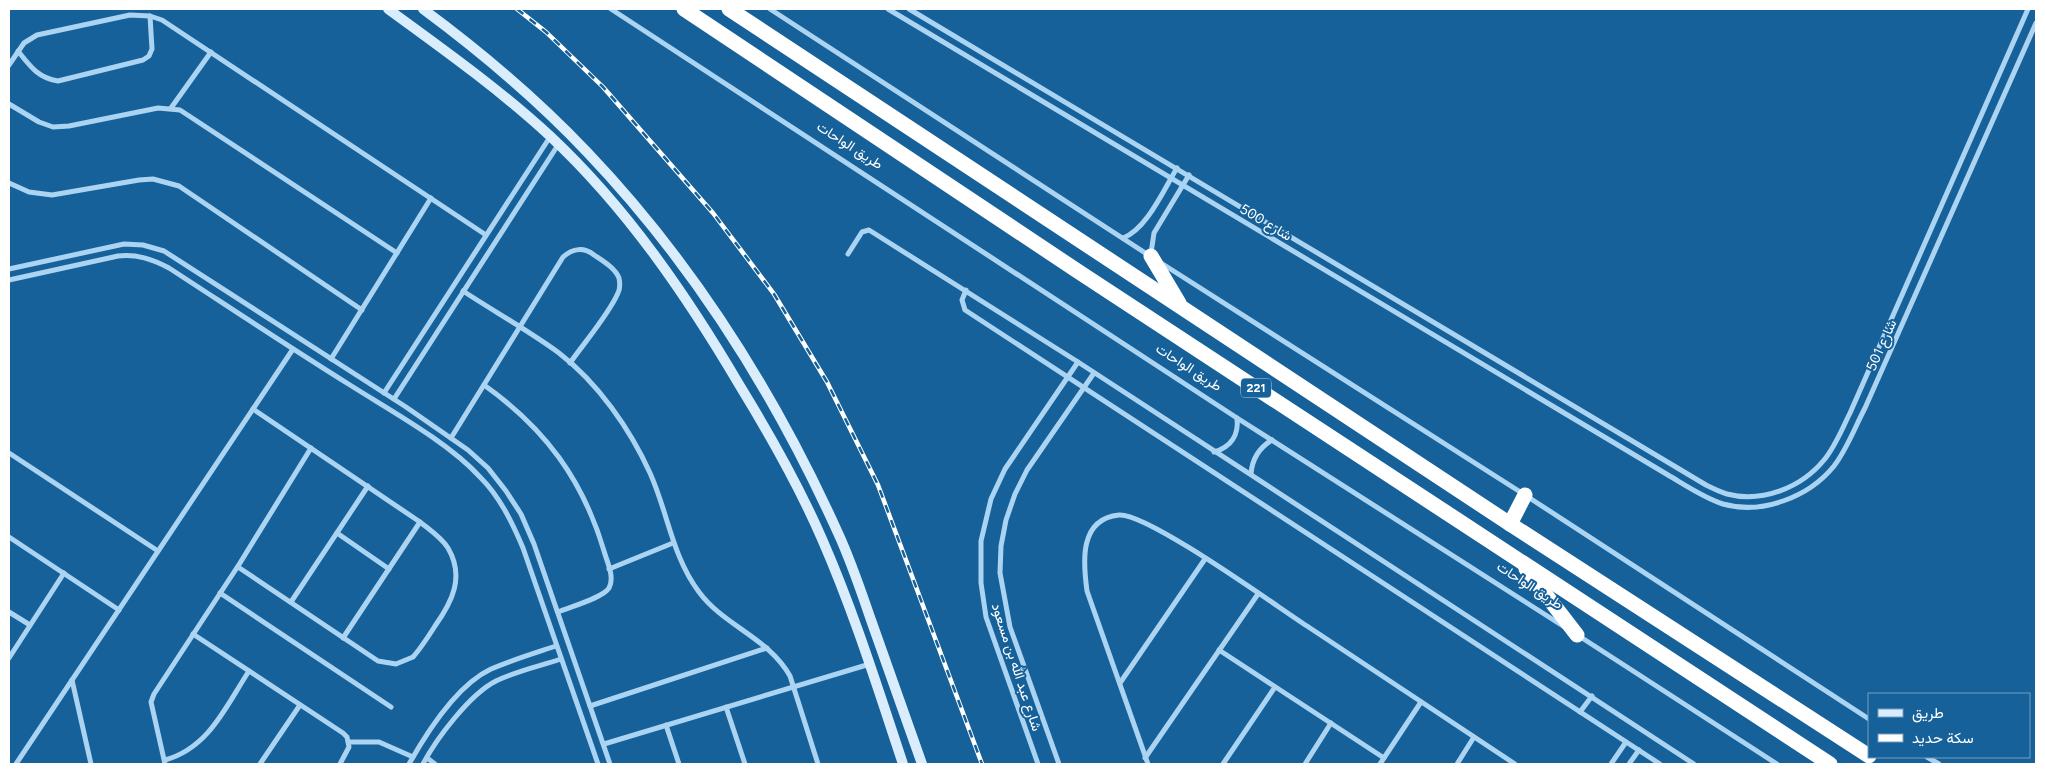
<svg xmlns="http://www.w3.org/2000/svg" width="2045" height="773" font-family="Figtree,Vazirmatn,sans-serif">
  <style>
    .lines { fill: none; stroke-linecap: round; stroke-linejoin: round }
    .street { stroke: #abd4f2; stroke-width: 5 }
    .secondary { stroke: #daedfc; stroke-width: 10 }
    .highway { stroke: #fff; stroke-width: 15 }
    .rail-casing { stroke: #fff; stroke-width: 4.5 }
    .rail { stroke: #16619a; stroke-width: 2.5; stroke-dasharray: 8; stroke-linecap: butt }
    .labels { text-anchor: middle; stroke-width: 4; stroke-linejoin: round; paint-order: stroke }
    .shield { fill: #16619a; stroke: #b9d0e1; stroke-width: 1 }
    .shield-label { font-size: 12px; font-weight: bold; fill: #fff }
    .street-label { font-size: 14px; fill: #fff; stroke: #16619a }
  </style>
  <rect width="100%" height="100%" fill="#16619a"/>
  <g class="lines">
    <g class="street">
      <path d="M611,9L1237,418L1563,626"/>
      <path d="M770,9L1150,256"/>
      <path d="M888,9L1668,475C1685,485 1704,498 1723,504C1762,515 1809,497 1834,466C1847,449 1855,427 1865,408L2036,23"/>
      <path d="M909,9L1706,485C1712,488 1720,492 1727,494C1762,503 1801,488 1824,460C1835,447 1842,429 1850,413L2028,9"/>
      <path d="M18,51C30,66 38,78 58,81L143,60L149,56L152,49L150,16"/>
      <path d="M9,65L24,43L37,35L130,15L150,16L162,20L486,235"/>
      <path d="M9,104L39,122L53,127L69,126L158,108L180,110L397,253"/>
      <path d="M171,108L211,52"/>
      <path d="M9,183L29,192L52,195L139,180L153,179L179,186L362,310"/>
      <path d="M1123,238C1147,229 1164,189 1177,168"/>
      <path d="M1151,253L1154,233L1189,175"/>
      <path d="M848,254L862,232L869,230L1078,362L1694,764"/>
      <path d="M1161,263L1525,495L1869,719"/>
      <path d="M9,269L124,244L143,245L164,251L406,407L468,450L488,468L506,491L521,514L534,544L610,764"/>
      <path d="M9,280L118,256C137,254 152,259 169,268C229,307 289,347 350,385C391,411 448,442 480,477C500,497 512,522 523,548L598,764"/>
      <path d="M966,290L962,300L965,310L1660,764"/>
      <path d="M463,291C495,312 529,331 559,353C598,383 630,429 650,473C668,513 672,556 699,592C724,626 769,638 790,676L818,764"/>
      <path d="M331,359L431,198"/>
      <path d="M484,385C545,428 583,480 604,551C607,562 615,577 609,588C603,598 569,607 558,612"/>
      <path d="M384,393L550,137"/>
      <path d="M394,399L558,145"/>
      <path d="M451,438L563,257C573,248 584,247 594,255C603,261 615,268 619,278C620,283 620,289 618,293C609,314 584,343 570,363"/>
      <path d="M1214,452C1231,447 1239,435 1237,418"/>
      <path d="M9,453L158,551"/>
      <path d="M1251,474C1252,459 1259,448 1272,440"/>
      <path d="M337,533L389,569"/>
      <path d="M9,537L119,610"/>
      <path d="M238,567L378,661L396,664L413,657C421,648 428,637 435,626C452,602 465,577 448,548C442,538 430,530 420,522L253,409"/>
      <path d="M609,569L673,543"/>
      <path d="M220,593L391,707"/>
      <path d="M291,602L368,486"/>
      <path d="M9,612L30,625"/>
      <path d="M193,634L343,733L347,737L349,747L340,764"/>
      <path d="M1579,636L1777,764"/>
      <path d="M343,638L420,522"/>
      <path d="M1219,650L1384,758"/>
      <path d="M9,658L64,573"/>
      <path d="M72,680L91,764"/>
      <path d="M1120,683L1205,559"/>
      <path d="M590,706L767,648"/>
      <path d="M726,707L745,764"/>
      <path d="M1580,712L1592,696"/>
      <path d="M666,725L679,764"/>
      <path d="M349,742H379L413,757"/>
      <path d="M604,744L870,664"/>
      <path d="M1927,757L1939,764"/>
      <path d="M427,758L435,764"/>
      <path d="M1145,758L1258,594"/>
      <path d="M165,760C209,748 226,706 249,671"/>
      <path d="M16,764L293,349"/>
      <path d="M165,764L151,702L154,694L240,563L311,448"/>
      <path d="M260,764L300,705"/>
      <path d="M409,764C427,732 457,685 491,669C512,660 535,653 556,646"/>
      <path d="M423,764C436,739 470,694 496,681C516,671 540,666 561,659"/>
      <path d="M1038,764L986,617L981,583V541L991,499L1005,469L1078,362"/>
      <path d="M1059,764L1010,627L1000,573L1001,546L1006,520L1015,494L1027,470L1094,373"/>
      <path d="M1148,764L1087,591C1083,562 1079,519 1119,515C1148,513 1276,606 1307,626C1376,672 1446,718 1515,764"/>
      <path d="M1223,764L1275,687"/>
      <path d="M1305,764L1331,723"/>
      <path d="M1380,764L1421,702"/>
      <path d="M1457,764L1474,737"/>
      <path d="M1611,764L1626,742"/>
      <path d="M1629,764L1639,750"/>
    </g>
    <g class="secondary">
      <path d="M388,9C443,49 499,89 550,136C627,208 687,296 740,386C770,435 799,486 822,539C854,612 878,689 903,764"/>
      <path d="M423,9C481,52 537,99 587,152C692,262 775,394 838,533C851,561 861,591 871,620C888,668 905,716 922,764"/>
    </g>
    <g class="highway">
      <path d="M684,9L1079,272L1830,764"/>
      <path d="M729,9L1510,524L1869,756"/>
      <path d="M1151,256L1179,303"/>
      <path d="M1510,524L1525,495"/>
      <path d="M1526,569L1577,635"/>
    </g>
    <g class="rail-casing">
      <path id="rail" d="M517,9L546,32L603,87L713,213L774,294L827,382L878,485L982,764"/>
    </g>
    <use href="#rail" class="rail"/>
  </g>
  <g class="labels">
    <rect class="shield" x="1241" y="378.5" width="30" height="19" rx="4"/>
    <g class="shield-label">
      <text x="1256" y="392">221</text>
    </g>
    <g class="street-label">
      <text transform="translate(850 145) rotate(33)" y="5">طريق الواحات</text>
      <text transform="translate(1266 222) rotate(31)" y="5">شارع 500</text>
      <text transform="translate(1881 345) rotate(-66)" y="5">شارع 501</text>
      <text transform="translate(1189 367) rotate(33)" y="5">طريق الواحات</text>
      <text transform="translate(1530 585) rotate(33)" y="5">طريق الواحات</text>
      <text transform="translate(1017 667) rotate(72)" y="5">شارع عبد الله بن مسعود</text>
    </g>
  </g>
  <rect width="2045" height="773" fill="none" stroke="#ffffff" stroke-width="20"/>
  <rect x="1868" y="693" width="162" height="65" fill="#16619a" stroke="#73a0c2"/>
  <rect x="1878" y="709" width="25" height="8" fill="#daedfc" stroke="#73a0c2"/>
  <text x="1912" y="718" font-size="15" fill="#ffffff">طريق</text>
  <rect x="1878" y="734" width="25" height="8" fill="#ffffff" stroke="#73a0c2"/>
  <text x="1912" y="743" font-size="15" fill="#ffffff">سكة حديد</text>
</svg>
